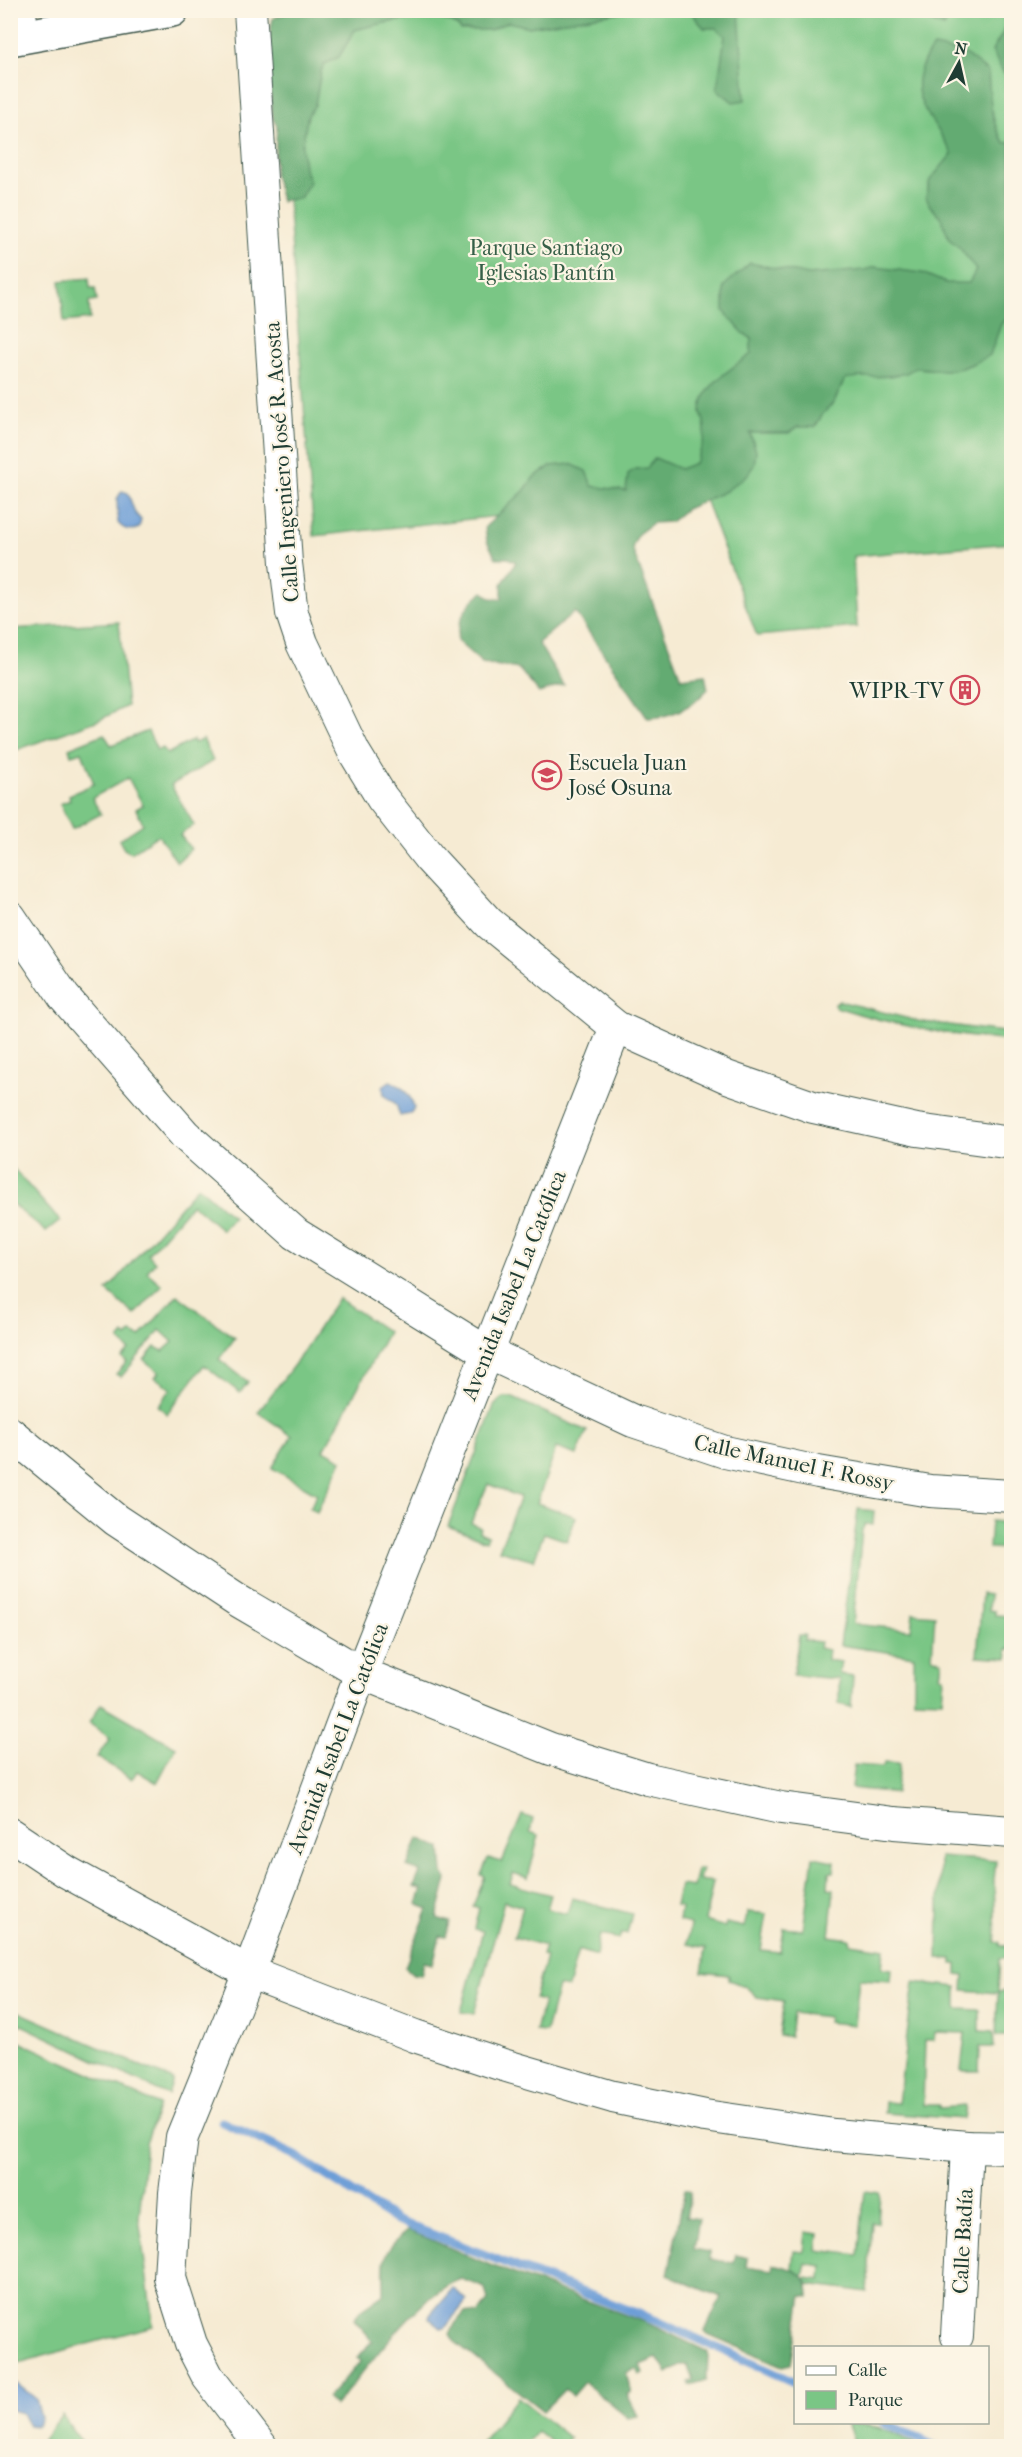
<svg xmlns="http://www.w3.org/2000/svg" width="1022" height="2457" font-family="'IM FELL French Canon',serif">
  <style>
    .green { fill: #7ac685; stroke: #4c825c; stroke-width: 1.5 }
    .forest { fill: #63ab72; stroke: #417453; stroke-width: 1.5 }
    .water { fill: #6d9ed7; stroke: #466e86; stroke-width: 1.5 }
    .lines { fill: none; stroke-linecap: round; stroke-linejoin: round }
    .stream { stroke: #6d9ed7; stroke-width: 9 }
    .minor-casing { stroke: #3f574c; stroke-width: 34 }
    .tertiary-casing { stroke: #3f574c; stroke-width: 36 }
    .minor { stroke: #fff; stroke-width: 32 }
    .tertiary { stroke: #fff; stroke-width: 33 }
    .labels { text-anchor: middle; stroke-width: 4.5; stroke-linejoin: round; paint-order: stroke }
    .park-label { font-size: 22px; fill: #365f48; stroke: #fcf5e5 }
    .street-label { font-size: 22px; fill: #1f3d34; stroke: #fcf5e5 }
    .poi-label { font-size: 22px; fill: #1f3d34; stroke: #fcf5e5; text-anchor: end }
  </style>
  <rect width="100%" height="100%" fill="#fcf5e5"/>
  <filter id="ink" filterUnits="userSpaceOnUse"><feTurbulence type="fractalNoise" baseFrequency=".0167" numOctaves="2"/><feDisplacementMap in="SourceGraphic" scale="12" xChannelSelector="R" yChannelSelector="G"/><feConvolveMatrix kernelMatrix="1 2 1 2 8 2 1 2 1" color-interpolation-filters="sRGB"/></filter>
  <filter id="wash" filterUnits="userSpaceOnUse"><feTurbulence type="fractalNoise" baseFrequency=".008" numOctaves="4" result="noise"/><feDisplacementMap in="SourceGraphic" scale="24" xChannelSelector="R" yChannelSelector="G"/><feGaussianBlur stdDeviation="1.35" result="paint"/><feColorMatrix in="noise" values="0 0 0 0 0 0 0 0 0 0 0 0 0 0 0 0 0 1.4 0 .05"/><feComposite in="paint" operator="in"/></filter>
  <g filter="url(#wash)">
    <rect width="100%" height="100%" fill="#f6ebd3"/>
    <g class="green">
      <path d="M397,10L1011,11V543L853,556L857,627L757,636L703,494L314,536L275,31Z"/>
      <path d="M89,278L90,288H95L97,301L89,302L90,319L64,322L60,281Z"/>
      <path d="M119,622L127,706L99,720L11,752V629Z"/>
      <path d="M148,731L157,750L163,748L167,754L193,740L195,743L203,739L213,761L171,785L194,825L180,835L191,849L177,862L158,835L131,853L124,849L119,840L143,824L136,809L143,805L128,778L92,798L101,814L72,829L60,804L70,800L69,795L94,784L82,752L71,755L69,748L104,734L111,745Z"/>
      <path d="M839,1001L918,1021L1011,1033V1041C952,1036 894,1026 836,1007L834,1005Z"/>
      <path d="M11,1166L60,1221L46,1232L11,1203Z"/>
      <path d="M198,1186L233,1217L222,1230L192,1204L148,1254L155,1262L147,1272L162,1285L135,1315L107,1291Z"/>
      <path d="M177,1295L235,1338L219,1359L248,1382L240,1393L204,1365L167,1414L158,1406L171,1389L155,1377L159,1372L144,1360L155,1347L163,1351L173,1342L160,1330L121,1377L116,1374L127,1362L122,1358L129,1350L119,1340L124,1334L127,1337L131,1333L140,1337Z"/>
      <path d="M338,1298L388,1332L324,1450L342,1460L317,1512L310,1508L317,1494L272,1468L292,1436L258,1412L297,1361Z"/>
      <path d="M503,1397H511L587,1431L577,1455L556,1448L537,1503L576,1517L567,1541L544,1533L534,1560L499,1550L520,1497L488,1484L471,1523L481,1528L479,1532L488,1536L486,1541L448,1526L494,1406Z"/>
      <path d="M858,1509L874,1511L873,1525L865,1524L862,1530L853,1624L911,1630L913,1613L935,1615L932,1657L942,1661L940,1676L944,1677L942,1700L914,1699V1656L840,1645Z"/>
      <path d="M991,1521L1011,1523L1010,1549L989,1548Z"/>
      <path d="M982,1594L990,1595L989,1610L995,1611V1615L1011,1616V1649H1007L1008,1658L977,1656Z"/>
      <path d="M799,1635H805L804,1640L820,1642L819,1648L828,1650L827,1660L841,1662L839,1674L853,1676L851,1707L839,1704V1679L793,1675Z"/>
      <path d="M101,1704L176,1747L157,1783L137,1771L132,1779L97,1757L110,1738L89,1723Z"/>
      <path d="M884,1763L899,1764L896,1793L851,1788L854,1765L883,1767Z"/>
      <path d="M522,1815L533,1819L530,1832L539,1835L528,1878L513,1873L510,1884L551,1895L547,1909L567,1914L572,1898L632,1914L627,1934H621L619,1939L600,1935L596,1956L578,1950L568,1988L558,1986L546,2032L535,2031L544,2001L534,1999L546,1957L542,1955L545,1946L514,1937L523,1907L504,1901L474,2014L461,2012L483,1931L474,1929L479,1908L473,1906L485,1877L481,1875L488,1858L502,1862Z"/>
      <path d="M813,1857L835,1861L834,1872H829L828,1888L834,1889L829,1936L850,1939L851,1944L884,1949L882,1968L892,1969L891,1981L859,1979L854,2025L827,2022L828,2017L793,2013L790,2037L779,2035L784,2001L757,1997L746,1987L729,1980V1975L702,1972L706,1948L687,1944L690,1924L679,1921L681,1907L675,1906L680,1885L693,1887L697,1869H702L699,1880L713,1882L705,1921L725,1927L726,1923L744,1927L748,1912L767,1914L761,1950L780,1952L784,1928L803,1930Z"/>
      <path d="M940,1857L996,1861L994,1880L996,1942H1000V1946L1010,1945L1012,1938L1011,1957L1000,1958L998,1992L1011,1990V2036H996L998,1993L963,1990L964,1975L957,1974V1964H952V1959L938,1958Z"/>
      <path d="M914,1982L957,1987V2009L980,2010V2031L993,2032L994,2047H980L979,2071H961L965,2033L935,2032L934,2040H925L923,2105H939V2108L965,2106L963,2119L884,2113L885,2102L898,2103Z"/>
      <path d="M10,2008L173,2080L168,2095L11,2020Z"/>
      <path d="M11,2038L159,2105L146,2143L139,2217L153,2326L11,2365Z"/>
      <path d="M865,2191L880,2193L878,2223H872L867,2292L808,2284L804,2278L821,2280L822,2266L806,2263L803,2277L792,2268L794,2251L804,2252L806,2232L819,2234L817,2250L858,2255Z"/>
      <path d="M518,2397L569,2438L561,2446H557L537,2431L524,2446H478Z"/>
      <path d="M62,2415L84,2446H38Z"/>
      <path d="M847,2423C874,2422 895,2433 919,2446H856Z"/>
    </g>
    <g class="forest">
      <path d="M697,10L739,11L745,100L733,102L717,89L725,36L716,28H704L693,15Z"/>
      <path d="M291,11H627L529,27L508,22L490,30H461C445,7 378,24 355,30L339,57L325,64L321,71L315,105L308,115L302,147L304,168L310,182L300,198L281,201L274,174L277,126L273,119L266,53L273,18Z"/>
      <path d="M909,11H987L948,20L944,27L912,15Z"/>
      <path d="M1011,11H1012L1011,78L1003,72L992,51L1011,19Z"/>
      <path d="M933,47L964,53L988,72C990,95 990,125 1005,143L1011,142V316L1001,324L990,355C959,372 952,372 918,368C914,368 910,371 906,373C886,379 865,375 845,379L834,402L822,415L815,427H797L789,433H750L756,451L754,465L748,474L726,491L686,509L670,522L653,523L638,534L632,548L681,678L705,675L708,689C692,707 672,717 648,718L575,612L538,643L564,685L539,693L519,669L482,663L457,641C458,621 465,604 483,592L491,598L502,599V584L516,562L508,558H496L487,541L485,527L524,491L534,477L551,466L571,464L586,471L592,486L626,491L628,474L635,469L647,468L655,458L680,469L695,463C701,451 707,435 704,422C704,421 701,414 701,413C700,386 733,368 751,354V338L743,333L724,311V286L750,263L809,275L864,270L875,267L922,273L946,283H969L976,270L960,248L949,239L941,217L930,206L926,197L930,180L952,154C931,112 898,94 933,47Z"/>
      <path d="M418,1838L441,1848L443,1872L447,1879L437,1918L450,1922L446,1937L440,1936L433,1964L424,1962L421,1975L413,1974L405,1967L428,1909L417,1904L422,1889L414,1887L420,1872L407,1867Z"/>
      <path d="M685,2189L691,2191L686,2217L699,2219L694,2249L709,2252V2259L734,2263L736,2255L747,2258L746,2266L772,2270L773,2264C792,2268 810,2273 809,2297L802,2296L791,2364L782,2366L708,2334L705,2331L721,2297L668,2275Z"/>
      <path d="M408,2230L490,2265L647,2323L708,2352L707,2380L690,2385L689,2382L693,2380L687,2365H680L667,2373L657,2358L640,2365L643,2373L639,2375L636,2369L626,2373L631,2392L627,2394L638,2416L628,2418L584,2382L572,2396L565,2389L543,2411L454,2341L450,2334L455,2324L465,2312L478,2314L488,2300L485,2288L461,2279C418,2294 366,2370 335,2406L327,2398L361,2361L357,2358L373,2341L354,2319L360,2311L384,2294C384,2260 379,2253 408,2230Z"/>
    </g>
    <g class="water">
      <path d="M122,491L128,493L135,513L141,520L139,528C130,532 124,530 118,523L117,499Z"/>
      <path d="M390,1081C402,1086 411,1095 414,1108L410,1114L400,1116L396,1104L384,1095L383,1086Z"/>
      <path d="M453,2288L467,2300L445,2328H441L429,2318L430,2315Z"/>
      <path d="M17,2384L36,2399L41,2418L37,2426L28,2425L22,2413L11,2410V2385Z"/>
    </g>
    <g class="lines">
      <g class="stream">
        <path d="M222,2122L294,2155L397,2221L657,2321L796,2383"/>
        <path d="M883,2422L935,2446"/>
      </g>
    </g>
  </g>
  <g filter="url(#ink)">
    <g class="lines">
      <g class="minor-casing">
        <g id="minor">
          <path d="M20,10L22,37"/>
          <path d="M250,10L286,563L292,613L302,643L354,752L382,798L430,859L489,923L616,1027L727,1077L813,1107L917,1130L1012,1143"/>
          <path d="M10,917L64,997L185,1135L296,1234L486,1352L633,1421L725,1452L818,1472L930,1491L1012,1496"/>
          <path d="M10,1433L116,1520L237,1600L361,1673L551,1749L648,1779L781,1808L894,1823L1012,1832"/>
          <path d="M10,1834L67,1872L249,1972L415,2036L500,2064L613,2097L705,2116L834,2135L967,2147L1012,2148"/>
          <path d="M957,2336L967,2147"/>
          <path d="M261,2446L208,2377L191,2344L170,2278L175,2193L182,2137L249,1972L361,1673L616,1027"/>
        </g>
      </g>
      <g class="tertiary-casing">
        <path id="tertiary" d="M10,39L172,10"/>
      </g>
      <use href="#minor" class="minor"/>
      <use href="#tertiary" class="tertiary"/>
    </g>
  </g>
  <defs>
    <g id="building-ring" transform="scale(1.5)"><circle r="9.5" fill="#fcf5e5" stroke="#d1495b" stroke-width="1.5"/><path d="M-4-6H4V6H1V3H-1V6H-4ZM-2.5-4.3h1.7v1.8h-1.7ZM.8-4.3h1.7v1.8H.8ZM-2.5-1h1.7V.8h-1.7ZM.8-1h1.7V.8H.8Z" fill="#d1495b"/></g>
    <g id="school-ring" transform="scale(1.5)"><circle r="9.5" fill="#fcf5e5" stroke="#d1495b" stroke-width="1.5"/><path d="M0-5L7-2L0 1L-7-2ZM-4 1L0 2.5L4 1V4Q0 6-4 4Z" fill="#d1495b"/></g>
  </defs>
  <g fill-rule="evenodd">
    <use href="#building-ring" x="965" y="690"/>
    <use href="#school-ring" x="547" y="775"/>
  </g>
  <g class="labels">
    <g class="park-label">
      <text x="546" y="255">Parque Santiago<tspan x="546" dy="25">Iglesias Pantín</tspan></text>
    </g>
    <g class="street-label">
      <text transform="translate(281 462) rotate(-94)" y="8">Calle Ingeniero José R. Acosta</text>
      <text transform="translate(513 1285) rotate(-68)" y="8">Avenida Isabel La Católica</text>
      <text transform="translate(794 1462) rotate(12)" y="8">Calle Manuel F. Rossy</text>
      <text transform="translate(337 1738) rotate(-69)" y="8">Avenida Isabel La Católica</text>
      <text transform="translate(962 2241) rotate(-87)" y="8">Calle Badía</text>
    </g>
    <g class="poi-label">
      <text x="944" y="698">WIPR-TV</text>
      <text x="568" y="770" text-anchor="start">Escuela Juan<tspan x="568" dy="25">José Osuna</tspan></text>
    </g>
  </g>
  <rect width="1022" height="2457" fill="none" stroke="#fcf5e5" stroke-width="36"/>
  <rect x="794" y="2346" width="195" height="78" fill="#fcf5e5" stroke="#a4ab9e" stroke-width="1.5"/>
  <rect x="806" y="2366" width="30" height="9" fill="#ffffff" stroke="#a4ab9e" stroke-width="1.5"/>
  <text x="848" y="2376" font-size="18" fill="#1f3d34">Calle</text>
  <rect x="806" y="2391" width="30" height="18" fill="#7ac685" stroke="#a4ab9e" stroke-width="1.5"/>
  <text x="848" y="2406" font-size="18" fill="#1f3d34">Parque</text>
  <g transform="translate(959 63) rotate(8)" stroke="#fcf5e5" stroke-width="4.5" paint-order="stroke">
  <path d="M0-4.5L10 22L0 15L-10 22Z" fill="#1f3d34"/>
  <text y="-9" font-size="16" font-weight="bold" text-anchor="middle" fill="#1f3d34">N</text>
  </g>
</svg>
